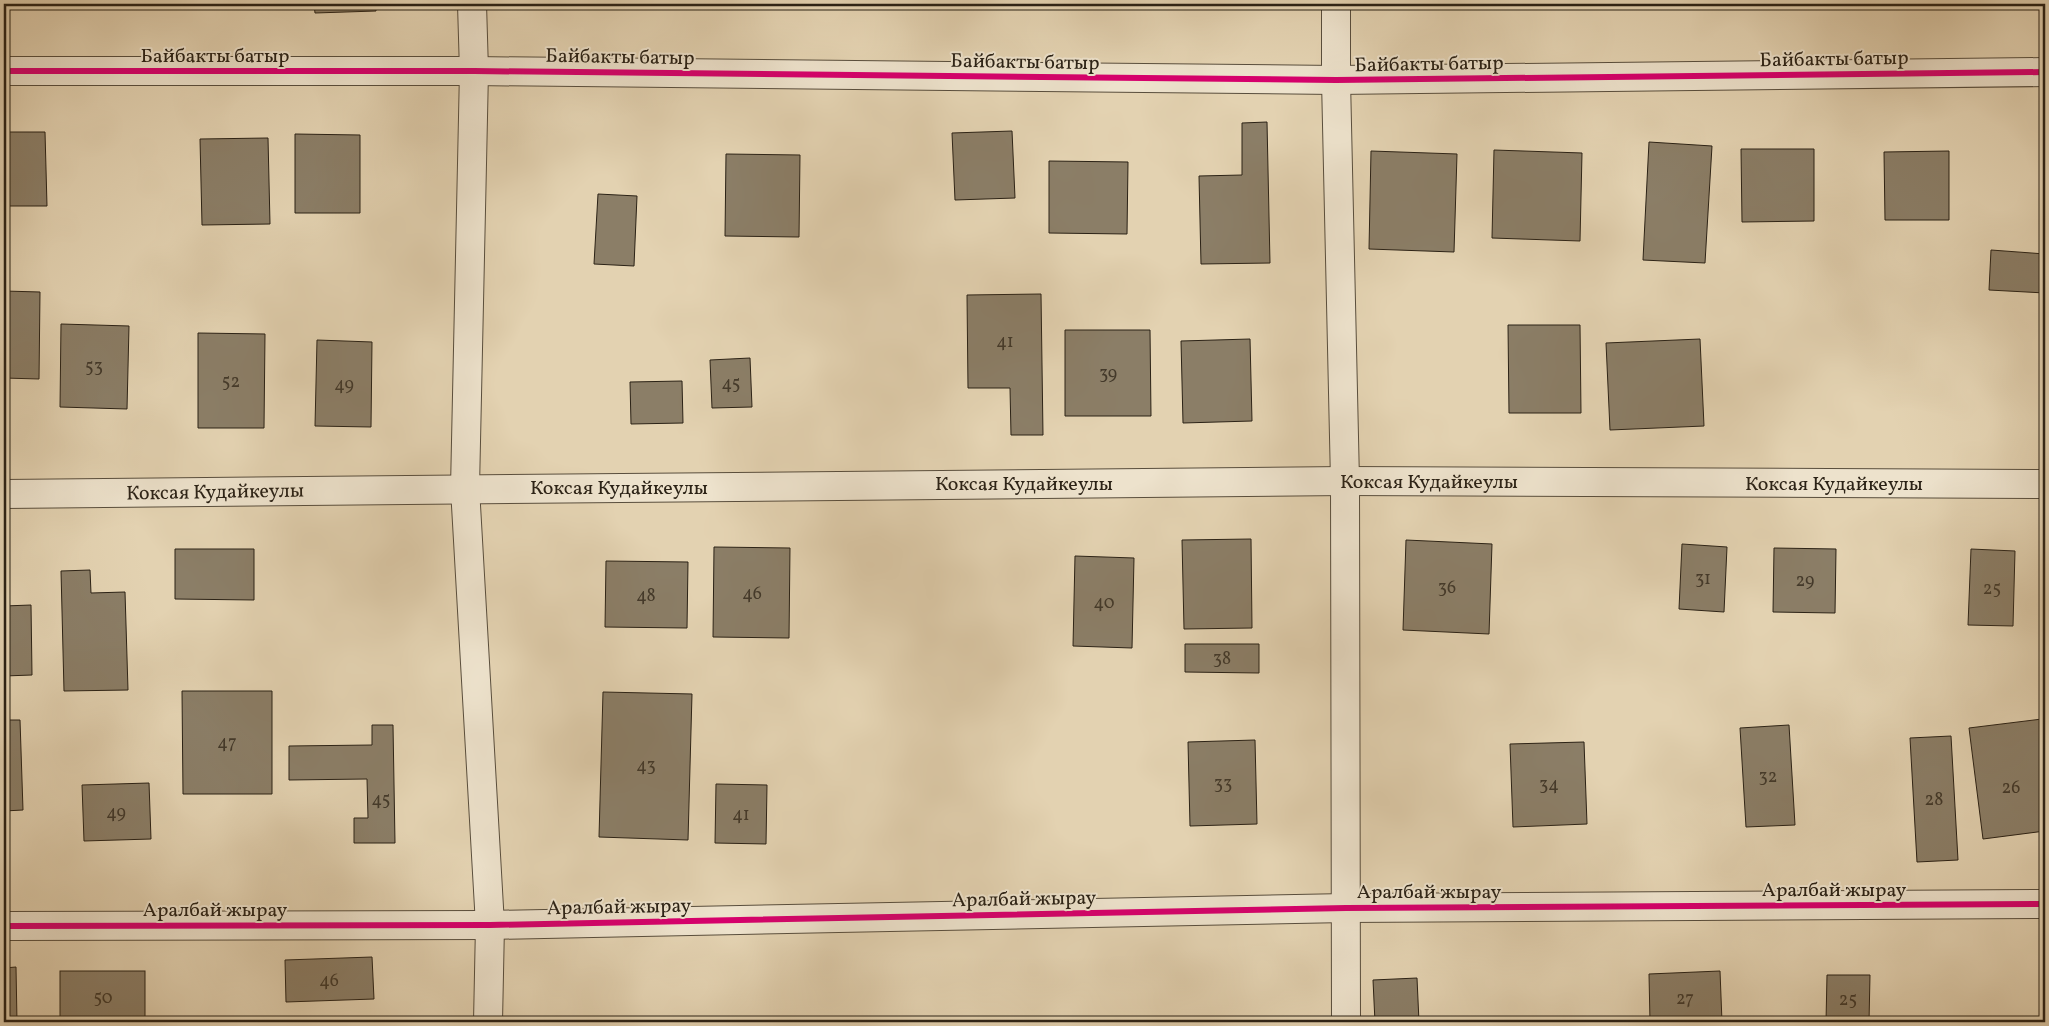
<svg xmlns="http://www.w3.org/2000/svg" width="2049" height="1026" font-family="Vollkorn,serif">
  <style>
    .building { fill: #8b7e67; stroke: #2b2216 }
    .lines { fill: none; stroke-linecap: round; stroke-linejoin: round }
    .street-casing { stroke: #594e3d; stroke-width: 30 }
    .street { stroke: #ede2cc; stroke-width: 28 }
    .cycleway-casing { stroke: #ede2cc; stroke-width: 9 }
    .cycleway { stroke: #d6006c; stroke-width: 6 }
    .labels { text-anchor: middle; stroke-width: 4; stroke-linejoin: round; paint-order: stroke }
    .number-label { font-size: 18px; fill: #43392a }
    .street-label { font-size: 20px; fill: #2b2216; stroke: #ede2cc }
  </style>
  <rect width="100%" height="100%" fill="#e3d2b1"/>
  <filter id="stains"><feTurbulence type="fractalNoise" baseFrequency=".004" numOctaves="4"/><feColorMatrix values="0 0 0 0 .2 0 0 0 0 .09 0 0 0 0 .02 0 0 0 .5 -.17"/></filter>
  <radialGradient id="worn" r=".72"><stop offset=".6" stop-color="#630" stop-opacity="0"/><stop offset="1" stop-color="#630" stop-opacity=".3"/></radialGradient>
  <g class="building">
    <path d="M314,4H376V11L315,13Z"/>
    <path d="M1267,122L1270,263L1201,264L1199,176L1242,175V123Z"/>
    <path d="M1012,131L1015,198L955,200L952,133Z"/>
    <path d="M4,132H45L47,206H4Z"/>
    <path d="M295,134L360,135V213H295Z"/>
    <path d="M268,138L270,224L202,225L200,139Z"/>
    <path d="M1649,142L1712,146L1705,263L1643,260Z"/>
    <path d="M1741,149H1814V221L1742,222Z"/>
    <path d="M1494,150L1582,153L1580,241L1492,238Z"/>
    <path d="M1371,151L1457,154L1454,252L1369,249Z"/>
    <path d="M1949,151V220H1885L1884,152Z"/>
    <path d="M726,154L800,155L799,237L725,236Z"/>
    <path d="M1049,161L1128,162L1127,234L1049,233Z"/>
    <path d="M598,194L637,196L634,266L594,264Z"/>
    <path d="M1991,250L2045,254V293L1989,290Z"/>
    <path d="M4,291L40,292L39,379L4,378Z"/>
    <path d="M1041,294L1043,435H1011L1010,388H968L967,295Z"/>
    <path d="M61,324L129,326L127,409L60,407Z"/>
    <path d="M1508,325H1580L1581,413H1509Z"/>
    <path d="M1065,330H1150L1151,416H1065Z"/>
    <path d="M198,333L265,334L264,428H198Z"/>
    <path d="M1250,339L1252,421L1183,423L1181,341Z"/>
    <path d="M1700,339L1704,426L1610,430L1606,343Z"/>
    <path d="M317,340L372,342L371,427L315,426Z"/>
    <path d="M750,358L752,407L712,408L710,360Z"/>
    <path d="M682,381L683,423L631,424L630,382Z"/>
    <path d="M1251,539L1252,628L1184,629L1182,540Z"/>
    <path d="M1406,540L1492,544L1489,634L1403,630Z"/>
    <path d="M1682,544L1727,547L1724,612L1679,609Z"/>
    <path d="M714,547L790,548L789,638L713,637Z"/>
    <path d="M1774,548L1836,549L1835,613L1773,612Z"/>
    <path d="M175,549H254V600L175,599Z"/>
    <path d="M1971,549L2015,551L2013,626L1968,625Z"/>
    <path d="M1075,556L1134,558L1132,648L1073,646Z"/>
    <path d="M606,561L688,562L687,628L605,627Z"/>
    <path d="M90,570L91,593L125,592L128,690L64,691L61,571Z"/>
    <path d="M31,605L32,675L4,676V606Z"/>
    <path d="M1185,644H1259V673L1185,672Z"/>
    <path d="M182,691H272V794H183Z"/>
    <path d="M603,692L692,694L688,840L599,837Z"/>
    <path d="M2042,719L2045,743V831L1983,839L1969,728Z"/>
    <path d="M4,720H20L23,810L4,811Z"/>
    <path d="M372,725H393L395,843H354V818H368L367,779L289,780V746L372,745Z"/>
    <path d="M1789,725L1795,825L1746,827L1740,728Z"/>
    <path d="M1951,736L1958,860L1917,862L1910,738Z"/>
    <path d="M1255,740L1257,824L1190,826L1188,742Z"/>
    <path d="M1584,742L1587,824L1513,827L1510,744Z"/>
    <path d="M149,783L151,839L84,841L82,785Z"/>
    <path d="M716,784L767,785L766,844L715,843Z"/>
    <path d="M372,957L374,999L286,1002L285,960Z"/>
    <path d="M16,967L17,1022H4V968Z"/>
    <rect x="60" y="971" width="85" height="51"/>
    <path d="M1720,971L1722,1022H1650L1649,974Z"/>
    <path d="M1827,975H1870L1869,1022H1826Z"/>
    <path d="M1417,978L1419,1022H1375L1373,980Z"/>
  </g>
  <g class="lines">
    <g class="street-casing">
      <g id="street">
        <path d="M472,4L474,71L465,488L490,925L488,1022"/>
        <path d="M1336,4V80L1345,481L1346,1022"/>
        <path d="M4,71H474L1336,80L2045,72"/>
        <path d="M4,494L1345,481L2045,484"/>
        <path d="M4,926L490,925L1346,908L2045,904"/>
      </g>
    </g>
    <use href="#street" class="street"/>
    <g class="cycleway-casing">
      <g id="cycleway">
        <path d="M4,71H474L1336,80L2045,72"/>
        <path d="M4,926L490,925L1346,908L2045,904"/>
      </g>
    </g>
    <use href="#cycleway" class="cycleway"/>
  </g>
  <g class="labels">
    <g class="number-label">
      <text x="1005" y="347">41</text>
      <text x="94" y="372">53</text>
      <text x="1108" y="379">39</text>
      <text x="231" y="387">52</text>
      <text x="731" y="389">45</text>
      <text x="344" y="390">49</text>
      <text x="1703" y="584">31</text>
      <text x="1805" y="586">29</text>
      <text x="1447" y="593">36</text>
      <text x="1992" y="594">25</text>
      <text x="752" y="599">46</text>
      <text x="646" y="601">48</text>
      <text x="1104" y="608">40</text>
      <text x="1222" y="664">38</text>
      <text x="227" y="748">47</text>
      <text x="646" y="771">43</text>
      <text x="1768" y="782">32</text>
      <text x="1223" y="789">33</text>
      <text x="1549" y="790">34</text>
      <text x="2011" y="793">26</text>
      <text x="381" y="805">45</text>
      <text x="1934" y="805">28</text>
      <text x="116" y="818">49</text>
      <text x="741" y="820">41</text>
      <text x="329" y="986">46</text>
      <text x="103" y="1003">50</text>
      <text x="1685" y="1004">27</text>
      <text x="1848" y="1005">25</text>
    </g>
    <g class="street-label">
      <text x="215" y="62">Байбакты батыр</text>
      <text transform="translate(620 56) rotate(1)" y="7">Байбакты батыр</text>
      <text transform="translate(1834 58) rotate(-1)" y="7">Байбакты батыр</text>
      <text transform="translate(1025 61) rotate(1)" y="7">Байбакты батыр</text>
      <text transform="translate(1429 63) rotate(-1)" y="7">Байбакты батыр</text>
      <text x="1429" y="488">Коксая Кудайкеулы</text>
      <text x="1024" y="490">Коксая Кудайкеулы</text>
      <text x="1834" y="490">Коксая Кудайкеулы</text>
      <text x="619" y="494">Коксая Кудайкеулы</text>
      <text transform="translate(215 491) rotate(-1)" y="7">Коксая Кудайкеулы</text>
      <text x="1834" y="896">Аралбай жырау</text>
      <text x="1429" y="898">Аралбай жырау</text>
      <text transform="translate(1024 898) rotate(-1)" y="7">Аралбай жырау</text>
      <text transform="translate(619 906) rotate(-1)" y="7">Аралбай жырау</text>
      <text x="215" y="916">Аралбай жырау</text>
    </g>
  </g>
  <rect width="2049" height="1026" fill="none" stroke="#e3d2b1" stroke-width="20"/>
  <rect x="5" y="5" width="2039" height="1016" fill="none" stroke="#2b2216" stroke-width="2.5"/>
  <rect x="10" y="10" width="2029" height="1006" fill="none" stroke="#2b2216"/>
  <rect width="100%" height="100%" filter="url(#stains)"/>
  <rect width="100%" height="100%" fill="url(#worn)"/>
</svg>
